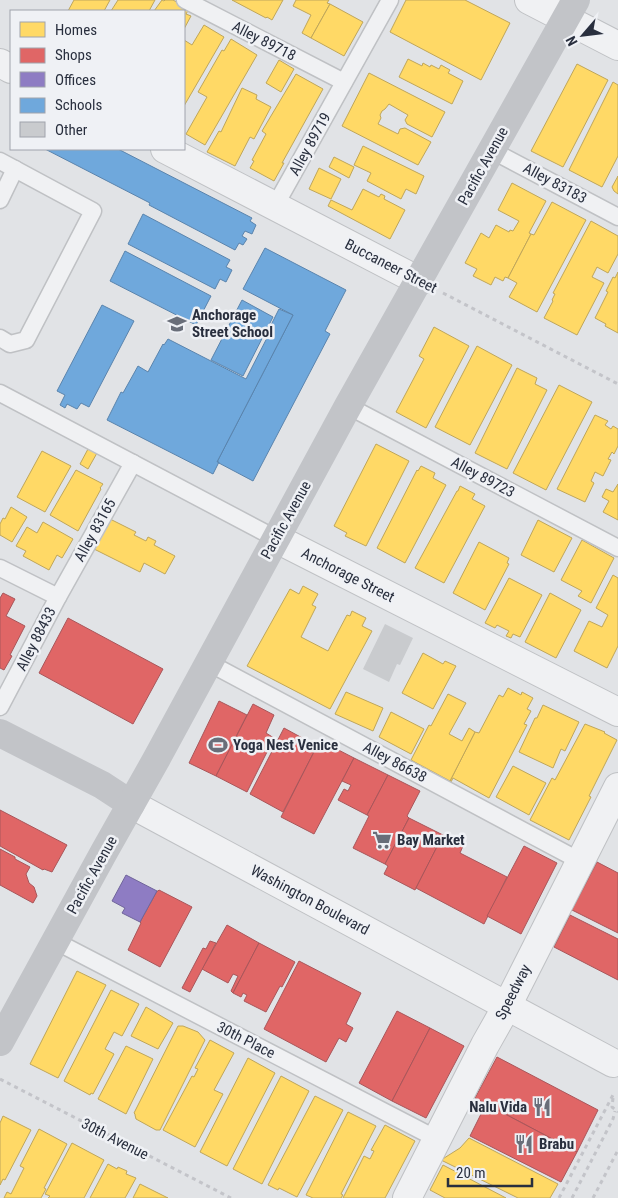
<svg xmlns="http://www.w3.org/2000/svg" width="618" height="1198" font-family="'Roboto Condensed',sans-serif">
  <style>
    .homes { fill: #ffd966; stroke: #bfa65a }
    .shops { fill: #e06666; stroke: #a9565a }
    .offices { fill: #8e7cc3; stroke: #70659b }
    .schools { fill: #6fa8dc; stroke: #5a84ad }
    .building { fill: #c9cbce }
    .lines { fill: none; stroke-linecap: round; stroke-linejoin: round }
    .lane-casing { stroke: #bfc1c4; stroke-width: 19 }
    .street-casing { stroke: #bfc1c4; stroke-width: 30 }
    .path { stroke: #c3c4c9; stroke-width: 3; stroke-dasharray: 4 4; stroke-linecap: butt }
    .lane { stroke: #f0f1f3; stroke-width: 16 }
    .street { stroke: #f0f1f3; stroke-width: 28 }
    .secondary { stroke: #c2c4c8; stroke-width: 28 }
    .labels { text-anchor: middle; stroke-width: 5; stroke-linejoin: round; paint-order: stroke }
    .street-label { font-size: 15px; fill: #292f3e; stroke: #eff1f5 }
    .poi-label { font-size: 15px; font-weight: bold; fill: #292f3e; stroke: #eff1f5; text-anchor: start }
  </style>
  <rect width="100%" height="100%" fill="#e1e3e6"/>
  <g class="homes">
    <path d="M74,0H110L104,11H68Z"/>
    <path d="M118,0H155L149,11H111Z"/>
    <path d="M162,0L164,1L165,0H173L189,9L186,14L191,16L184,29V11H154Z"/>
    <path d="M232,0H283L272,20L267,17L266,18Z"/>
    <path d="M296,0H329L327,3L330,4L311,38L302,33L311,15L293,6Z"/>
    <path d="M406,0H465L510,23L481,80L390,32Z"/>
    <path d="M330,4L363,22L344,56L311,38Z"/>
    <path d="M204,25L224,37L184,106V40L192,45Z"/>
    <path d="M231,39L257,55L205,145L186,134L207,97L198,92L222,50L224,51Z"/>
    <path d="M408,59L422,66L423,63L430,67L431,65L439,69L441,65L450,70L448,73L463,81L452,104L399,77Z"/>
    <path d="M279,60L294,69L281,92L266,83Z"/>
    <path d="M577,64L608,80L563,167L531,151Z"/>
    <path d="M369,73L445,112L432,137L407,124L405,120L408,115L389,104L385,109L382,111L380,115L381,118L378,124L398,134L400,129L405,128L431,142L418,165L342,126Z"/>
    <path d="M296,74L323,89L282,163H284L274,181L250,168L254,161L252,160L266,134L262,131Z"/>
    <path d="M613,82L618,85V156L602,187L569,170Z"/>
    <path d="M242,88L257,95L256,99L271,107L254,139L250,137L235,166L207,152L219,131L221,132Z"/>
    <path d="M363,146L424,176L416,194L406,189L401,199L367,181L371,173L354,165Z"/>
    <path d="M334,157L354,167L349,178L329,167Z"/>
    <path d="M319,168L341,179L331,199L309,189Z"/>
    <path d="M618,176V194L614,191L612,187Z"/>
    <path d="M512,183L546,201L529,233L531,234L508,278L505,277L503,281L495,277L491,285L473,276L477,269L465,263L481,233L489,238L496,225L509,232L510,230L513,231L519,221L498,210Z"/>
    <path d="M363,189L379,197L381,194L385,196L384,199L405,210L390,239L328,206L331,200L352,210Z"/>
    <path d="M552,202L586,220L537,312L509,297L517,283L508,278L531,234L534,235Z"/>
    <path d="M591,221L618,236V254L608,273L597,267L592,277L604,283L577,335L544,318L553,301L552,300L555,294L553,293Z"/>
    <path d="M618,272V333L605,326L606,324L595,318L608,292L606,291L613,277L615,278Z"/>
    <path d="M434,327L469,346L426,428L396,412L424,359L419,356Z"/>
    <path d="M477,346L512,365L470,445L435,427Z"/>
    <path d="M517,368L537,378L535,384L547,390L507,469L475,453Z"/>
    <path d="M559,385L592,402L546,490L513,473Z"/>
    <path d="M595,415L608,421L605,425L611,429L613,426L618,429V446L614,454L612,452L608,459L611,460L603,476L595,472L591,481L594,483L585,502L557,489Z"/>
    <path d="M376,444L409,461L366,546L345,536L347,533L334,526Z"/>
    <path d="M88,449L97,453L88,469L80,464Z"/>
    <path d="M42,451L71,466L45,512L17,497Z"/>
    <path d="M421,466L435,473L433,478L446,485L405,563L377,548L417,470L418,471Z"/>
    <path d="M76,470L103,484L100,488L101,489L78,531L50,515Z"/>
    <path d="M618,484V520L603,512L609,501L602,497L606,489L613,492Z"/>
    <path d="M460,486L475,494L472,499L485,506L444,583L415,568L457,491H458Z"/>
    <path d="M11,507L27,517L12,542L0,535V524L3,518L5,519Z"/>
    <path d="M110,519L136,532L134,535L146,541L148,537L156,541L154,545L175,556L165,574L144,563L140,572L94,549Z"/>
    <path d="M538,520L572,538L554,572L521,555Z"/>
    <path d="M43,522L73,539L62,558L57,555L49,570L23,556L26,551L16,546L27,527L37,533Z"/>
    <path d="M582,540L614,558L591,603L578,596L582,591L561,580Z"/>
    <path d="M479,542L509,558L507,563L509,564L485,610L453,593Z"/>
    <path d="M613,575L618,578V646L607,668L574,651L589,621L602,627L608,615L596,608Z"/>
    <path d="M509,578L542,595L520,637L513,634L511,638L506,636L509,631L497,625L495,628L485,623Z"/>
    <path d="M303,586L318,594L312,605L316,607L301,637L328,651L347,615L350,616L352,611L366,618L362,626L372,631L330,709L247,666L290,589L299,594Z"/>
    <path d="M550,593L581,610L556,658L525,642Z"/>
    <path d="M423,653L443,664L445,661L456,666L433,709L402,693Z"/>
    <path d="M508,688L521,695L522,692L533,698L527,709L531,711L524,724L527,725L489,798L453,778L451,782L450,781L475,732L479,733L499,695L503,697Z"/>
    <path d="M346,692L383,708L373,731L335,714Z"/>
    <path d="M448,694L466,703L449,734L462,741L469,728L475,732L450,781L411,760L429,725L431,726Z"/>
    <path d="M543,705L579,722L565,751L561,749L553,768L519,752L535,718H537Z"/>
    <path d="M391,712L424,729L411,754L379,737Z"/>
    <path d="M585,724L605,732L604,733L617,740L589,796L591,797L569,840L530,820L552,778L555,780Z"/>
    <path d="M513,766L546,783L529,815L496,797Z"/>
    <path d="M77,971L106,985L58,1078L30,1064Z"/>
    <path d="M111,990L139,1004L122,1036L114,1032L105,1049L114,1054L93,1094L91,1093L90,1095L64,1081Z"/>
    <path d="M146,1007L173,1023L158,1049L131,1036Z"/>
    <path d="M178,1026H183L198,1032L205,1040L160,1130H156L136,1119L135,1115V1114L134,1113Z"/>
    <path d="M210,1040L234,1053L214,1090L223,1094L195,1147L163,1130L192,1076L194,1077L198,1069L195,1068Z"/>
    <path d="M126,1046L153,1059L126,1114L98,1099Z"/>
    <path d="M248,1058L275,1073L227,1166L200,1152Z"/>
    <path d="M281,1076L309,1091L262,1184L233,1169Z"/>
    <path d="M315,1096L343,1110L297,1197L279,1188L278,1190L268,1185Z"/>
    <path d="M348,1112L376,1126L341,1194L343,1195L341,1198H313L306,1195Z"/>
    <path d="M3,1116L31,1130L5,1180L3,1179L0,1185V1123Z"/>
    <path d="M385,1125L415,1141L385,1198H343L364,1156L370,1159L374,1151L371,1150Z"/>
    <path d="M39,1129L67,1144L44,1188L46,1189L41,1198H4L7,1192L11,1194L24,1168L20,1166Z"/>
    <path d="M469,1138L558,1184L550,1198H518L441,1160L460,1148Z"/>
    <path d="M72,1143L104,1160L84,1198H48L50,1196L45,1194Z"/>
    <path d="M108,1164L117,1169L118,1167L127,1171L126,1174L136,1178L125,1198H90Z"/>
    <path d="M443,1165L506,1198H445L430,1190Z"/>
    <path d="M140,1184L168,1198H133Z"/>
  </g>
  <g class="shops">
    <path d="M3,593L15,599L6,616L25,626L10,655L12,656L4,670L0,668V598Z"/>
    <path d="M68,618L163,669L133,724L39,673Z"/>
    <path d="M219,701L247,715L216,776L189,763Z"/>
    <path d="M253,704L274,715L266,733L274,738L247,792L216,776Z"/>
    <path d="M284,728L317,746L283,812L250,794Z"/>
    <path d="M321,741L354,758L314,834L281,817L317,746H318Z"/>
    <path d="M354,758L388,775L367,815L338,800L344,789L348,791L351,785L342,781Z"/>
    <path d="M388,775L420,791L407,816L409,818L385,864L353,848L369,816L367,815Z"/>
    <path d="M0,810L67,845L52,872L44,869L43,870L0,846Z"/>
    <path d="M409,818L443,835L415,890L384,874L388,866L385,864Z"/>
    <path d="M443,835L463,846L460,853L507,877L484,924L416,888Z"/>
    <path d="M524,846L557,863L521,934L487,916Z"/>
    <path d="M0,849L15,857V859L30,867L26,874L29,883L34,887L37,896L33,903L0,885Z"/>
    <path d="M597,862L618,873V933L572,910Z"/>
    <path d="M159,890L192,907L160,967L128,950L141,923L140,922L157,891H158Z"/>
    <path d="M570,915L618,939V980L554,947Z"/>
    <path d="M227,925L259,943L233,993L231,991L238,976L233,974L228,983L202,969Z"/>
    <path d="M210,941L216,943L190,992L182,988L203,948L206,949Z"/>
    <path d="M259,943L295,962L282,987L280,986L266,1012L244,1001L247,995L243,993L241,997L233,993Z"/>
    <path d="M299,961L361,993L346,1024L353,1028L346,1042L339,1038L326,1062L264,1029Z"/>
    <path d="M397,1011L430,1028L392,1101L359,1083Z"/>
    <path d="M430,1028L464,1046L426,1118L392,1101Z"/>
    <path d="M497,1057L598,1110L577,1152L475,1098Z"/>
    <path d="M486,1104L577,1152L561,1182L470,1136Z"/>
  </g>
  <path class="offices" d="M126,875L157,891L140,922L122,913L125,908L112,901Z"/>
  <g class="schools">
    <path d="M45,149H118L252,218L250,221L256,225L252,234L245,231L242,236L247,239L243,245L239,243L235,250L149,205L150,203Z"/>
    <path d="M143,214L230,260L226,267L232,270L226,282L220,279L215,289L128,244Z"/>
    <path d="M265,248L346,290L325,331L330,334L253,481L217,462L293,315L243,289Z"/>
    <path d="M125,251L211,296L196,325L110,281Z"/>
    <path d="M242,300L273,317L243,376L211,360Z"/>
    <path d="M102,305L134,321L89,407L81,403L77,409L67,404L65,408L60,405L65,395L57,391Z"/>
    <path d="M279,309L293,315L217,462H219L213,474L107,420L121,392L123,393L138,366L148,372L163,344L164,345L168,339L246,379L269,334L267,333Z"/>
  </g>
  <path class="building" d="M385,624L413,638L400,665L397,664L389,682L363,669Z"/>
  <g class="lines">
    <g class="lane-casing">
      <g id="lane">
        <path d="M185,0L344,82"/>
        <path d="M491,150L618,217"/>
        <path d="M0,161L93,211L26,340L10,344L0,338"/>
        <path d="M0,200L15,169"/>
        <path d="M275,206L390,0"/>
        <path d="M0,393L275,538"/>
        <path d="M348,406L618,548"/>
        <path d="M0,568L58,597"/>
        <path d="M209,663L580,861"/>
        <path d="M0,707L58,597L133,463"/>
        <path d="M55,941L437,1139"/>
      </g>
    </g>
    <g class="street-casing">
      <g id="street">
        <path d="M529,0L618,46"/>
        <path d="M0,63L11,69"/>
        <path d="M165,149L419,281"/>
        <path d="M275,538L618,712"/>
        <path d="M131,804L613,1063"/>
        <path d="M407,1198L485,1045L507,1006L618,787"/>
      </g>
    </g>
    <g class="path">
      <path d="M443,293L618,384"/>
      <path d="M0,1079L231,1198"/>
      <path d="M613,1098L612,1107L618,1112"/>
      <path d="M559,1198L614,1093"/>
      <path d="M572,1198L613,1119L615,1111"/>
      <path d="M593,1198L618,1150"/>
    </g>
    <use href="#lane" class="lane"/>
    <use href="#street" class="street"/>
    <g class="secondary">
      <path d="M0,733L102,785L131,804"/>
      <path d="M0,1042L104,852L157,758L348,406L576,0"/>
    </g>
  </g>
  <defs>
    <g id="school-bare" transform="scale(1.5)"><path d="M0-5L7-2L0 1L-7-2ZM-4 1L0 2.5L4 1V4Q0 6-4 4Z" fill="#696e79" stroke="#eff1f5" stroke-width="2.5" paint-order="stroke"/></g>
    <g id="stadium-bare" transform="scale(1.5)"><path d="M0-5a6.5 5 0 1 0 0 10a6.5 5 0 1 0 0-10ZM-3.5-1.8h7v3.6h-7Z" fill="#696e79" stroke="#eff1f5" stroke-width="2.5" paint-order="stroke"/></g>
    <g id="supermarket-bare" transform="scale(1.5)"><path d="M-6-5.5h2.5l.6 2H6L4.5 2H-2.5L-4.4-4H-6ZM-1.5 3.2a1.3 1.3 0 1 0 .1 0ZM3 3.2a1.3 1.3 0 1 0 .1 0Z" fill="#696e79" stroke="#eff1f5" stroke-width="2.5" paint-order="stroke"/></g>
    <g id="restaurant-bare" transform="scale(1.5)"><path d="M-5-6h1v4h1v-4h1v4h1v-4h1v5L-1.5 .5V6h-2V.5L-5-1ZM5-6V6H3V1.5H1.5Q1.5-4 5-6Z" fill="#696e79" stroke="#eff1f5" stroke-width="2.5" paint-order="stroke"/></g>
  </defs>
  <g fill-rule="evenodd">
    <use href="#school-bare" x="177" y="324"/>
    <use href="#stadium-bare" x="218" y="745"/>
    <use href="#supermarket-bare" x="382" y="840"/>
    <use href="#restaurant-bare" x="542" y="1107"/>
    <use href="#restaurant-bare" x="524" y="1144"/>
  </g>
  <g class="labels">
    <g class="street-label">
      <text transform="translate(264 41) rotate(27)" y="5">Alley 89718</text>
      <text transform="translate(310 144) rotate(-61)" y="5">Alley 89719</text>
      <text transform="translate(483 166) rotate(-61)" y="5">Pacific Avenue</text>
      <text transform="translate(555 183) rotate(28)" y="5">Alley 83183</text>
      <text transform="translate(391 266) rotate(27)" y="5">Buccaneer Street</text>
      <text transform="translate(483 477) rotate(28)" y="5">Alley 89723</text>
      <text transform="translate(286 520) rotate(-61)" y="5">Pacific Avenue</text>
      <text transform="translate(95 530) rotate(-61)" y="5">Alley 83165</text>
      <text transform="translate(348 575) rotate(27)" y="5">Anchorage Street</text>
      <text transform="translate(36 639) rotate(-63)" y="5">Alley 88433</text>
      <text transform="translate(395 762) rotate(28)" y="5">Alley 86638</text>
      <text transform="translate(92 875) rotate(-61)" y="5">Pacific Avenue</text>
      <text transform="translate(310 900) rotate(28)" y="5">Washington Boulevard</text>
      <text transform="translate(513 992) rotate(-63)" y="5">Speedway</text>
      <text transform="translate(246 1040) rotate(27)" y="5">30th Place</text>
      <text transform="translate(115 1139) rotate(27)" y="5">30th Avenue</text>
    </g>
    <g class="poi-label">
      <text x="192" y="320">Anchorage<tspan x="192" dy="17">Street School</tspan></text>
      <text x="233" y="750">Yoga Nest Venice</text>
      <text x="397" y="845">Bay Market</text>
      <text x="527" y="1112" text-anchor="end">Nalu Vida</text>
      <text x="539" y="1149">Brabu</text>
    </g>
  </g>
  <rect x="10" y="10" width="175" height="140" fill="#eff1f5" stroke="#a0a3ac"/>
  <rect x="20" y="22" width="25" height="15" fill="#ffd966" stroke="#a0a3ac"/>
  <text x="55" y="35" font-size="15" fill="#292f3e">Homes</text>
  <rect x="20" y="48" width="25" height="15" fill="#e06666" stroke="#a0a3ac"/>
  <text x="55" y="60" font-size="15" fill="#292f3e">Shops</text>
  <rect x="20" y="72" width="25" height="15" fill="#8e7cc3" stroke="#a0a3ac"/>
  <text x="55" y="85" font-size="15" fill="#292f3e">Offices</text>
  <rect x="20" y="98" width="25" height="15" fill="#6fa8dc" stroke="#a0a3ac"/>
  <text x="55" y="110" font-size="15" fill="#292f3e">Schools</text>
  <rect x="20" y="122" width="25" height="15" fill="#c9cbce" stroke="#a0a3ac"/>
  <text x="55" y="135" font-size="15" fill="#292f3e">Other</text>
  <g transform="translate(583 35) rotate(242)" stroke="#eff1f5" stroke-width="4" paint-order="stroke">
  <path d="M0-4L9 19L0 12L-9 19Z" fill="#292f3e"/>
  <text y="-8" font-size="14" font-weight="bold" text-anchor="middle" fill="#292f3e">N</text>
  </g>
  <path d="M448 1178v8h84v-8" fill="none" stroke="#292f3e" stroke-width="2.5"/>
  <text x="456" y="1178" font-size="15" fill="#292f3e" stroke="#eff1f5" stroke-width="4" paint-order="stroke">20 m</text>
</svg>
